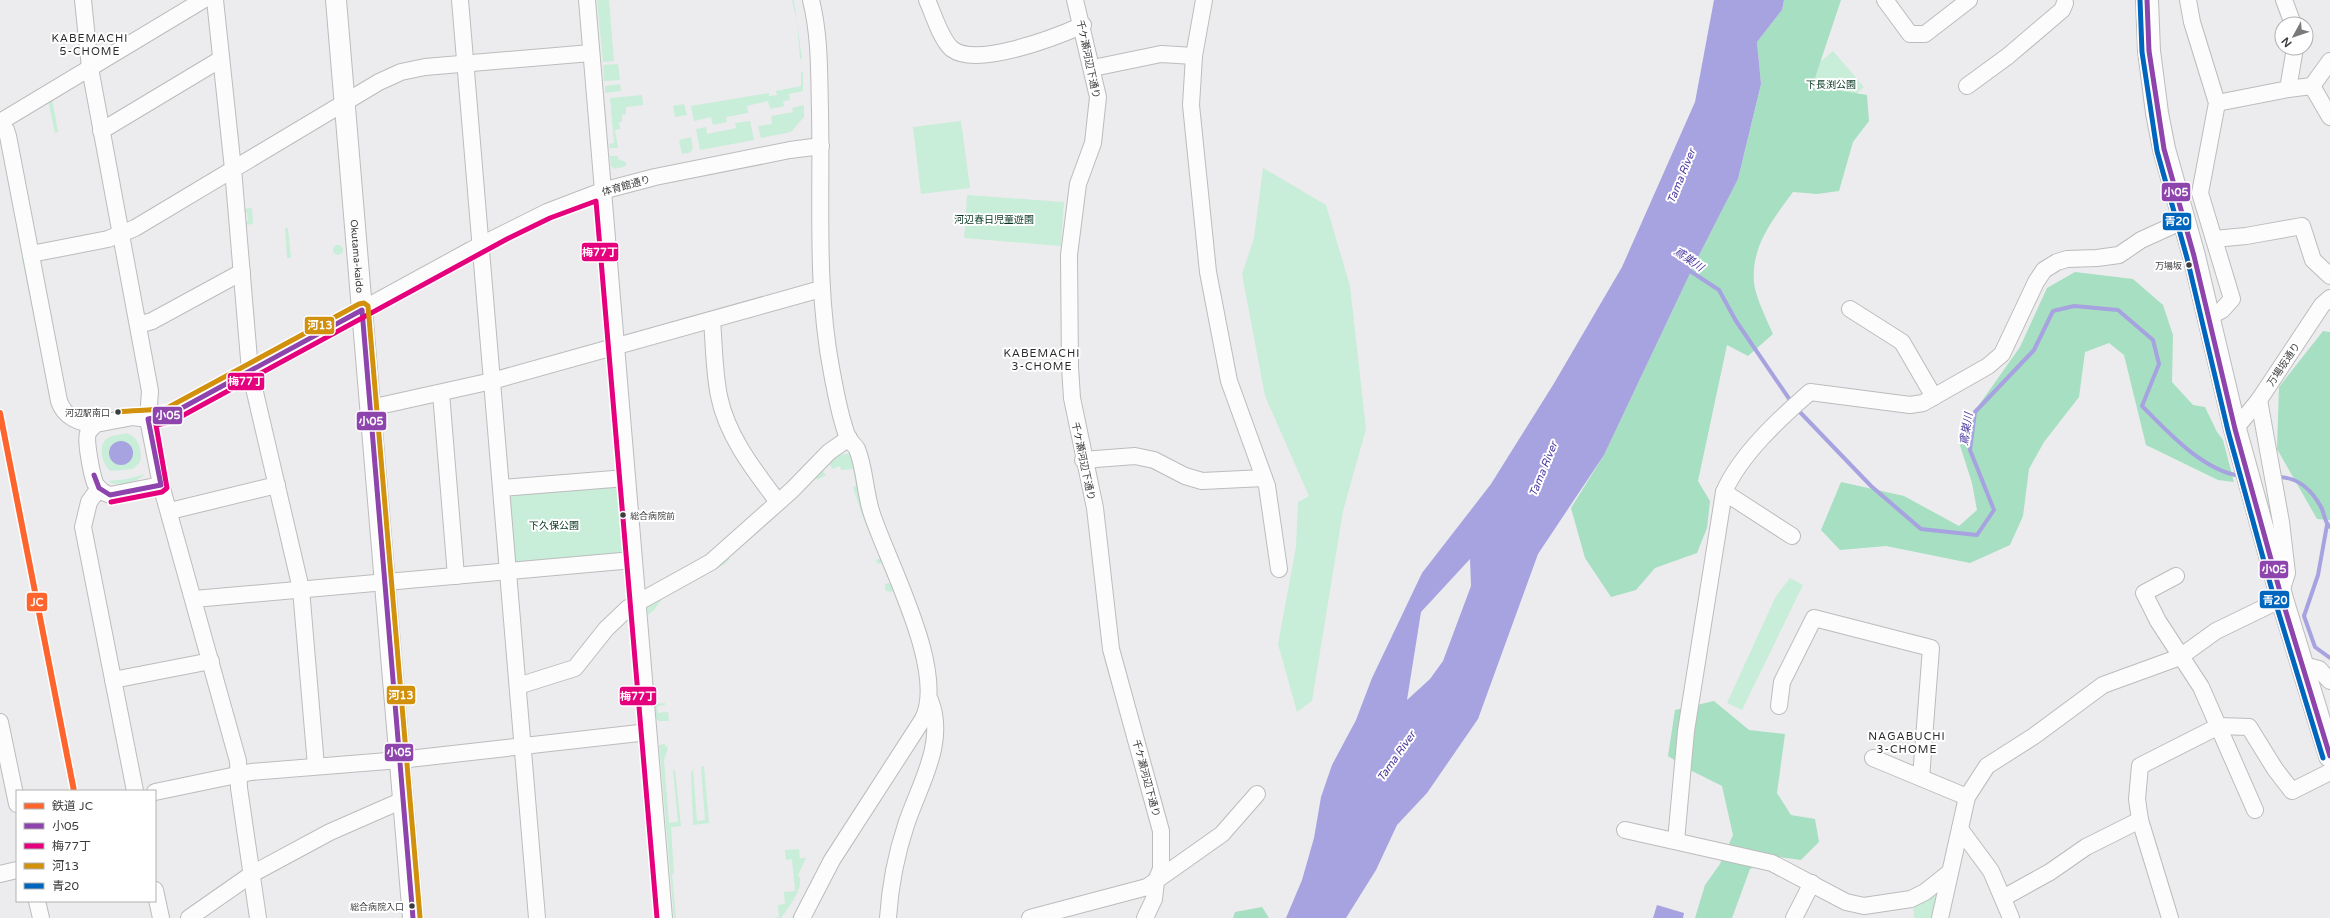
<svg xmlns="http://www.w3.org/2000/svg" width="2330" height="918" font-family="'Varela Round','Noto Sans JP',sans-serif">
  <style>
    .green { fill: #c8edd8; fill-rule: evenodd }
    .forest { fill: #a6dfc1 }
    .water { fill: #a7a2e0; fill-rule: evenodd }
    .lines { fill: none; stroke-linecap: round; stroke-linejoin: round }
    .stream { stroke: #a7a2e0; stroke-width: 4 }
    .minor-casing { stroke: #bcbcbd; stroke-width: 18 }
    .major-casing { stroke: #bcbcbd; stroke-width: 22 }
    .highway-casing { stroke: #bcbcbd; stroke-width: 24 }
    .minor { stroke: #fcfcfc; stroke-width: 16 }
    .major { stroke: #fcfcfc; stroke-width: 20 }
    .highway { stroke: #fcfcfc; stroke-width: 22 }
    .bus-1-casing { stroke: #fff; stroke-width: 8 }
    .bus-2-casing { stroke: #fff; stroke-width: 8 }
    .bus-3-casing { stroke: #fff; stroke-width: 8 }
    .bus-4-casing { stroke: #fff; stroke-width: 8 }
    .bus-1 { stroke: #8e44ad; stroke-width: 5 }
    .bus-2 { stroke: #e5007d; stroke-width: 5 }
    .bus-3 { stroke: #d2910c; stroke-width: 5 }
    .bus-4 { stroke: #0065bd; stroke-width: 5 }
    .rail-1-casing { stroke: #fff; stroke-width: 9 }
    .rail-1 { stroke: #fe642e; stroke-width: 6 }
    .bus-dot { fill: #3c3c3e; stroke: #fff; stroke-width: 1.5 }
    .labels { text-anchor: middle; stroke-width: 4; stroke-linejoin: round; paint-order: stroke }
    .bus-label { font-size: 9px; fill: #3c3c3e; stroke: #fff; text-anchor: end }
    .street-label { font-size: 10px; fill: #3c3c3e; stroke: #fff }
    .park-label { font-size: 10px; fill: #05351f; stroke: #fff }
    .neighbourhood-label { font-size: 11px; letter-spacing: 1px; fill: #2a2a2d; stroke: #fff }
    .water-label { font-size: 11px; font-style: italic; fill: #4f3ba2; stroke: #fff }
    .line-badge { stroke: #fff; stroke-width: 1.5 }
    .badge-label { font-size: 11px; text-anchor: middle; font-weight: bold; fill: #fff }
  </style>
  <rect width="100%" height="100%" fill="#ececee"/>
  <g class="green">
    <path d="M597,0H609L614,61L603,62Z"/>
    <path d="M792,0H794L802,59H800L797,22Z"/>
    <path d="M1833,51L1864,87L1828,117L1798,81Z"/>
    <path d="M618,64L620,80L604,81L603,65Z"/>
    <path d="M801,72H803V91L789,94L790,100L783,101L784,106L770,109L768,101L747,106L748,113L726,117L727,122L713,125L711,117L694,121L691,106L769,93V96L777,95L776,91L801,86Z"/>
    <path d="M620,84L621,91L605,93V86Z"/>
    <path d="M642,95L643,105L626,107V114L622,115V122H619L620,129L615,130L618,148H610L609,144L614,143L610,98Z"/>
    <path d="M52,98L58,132L55,133L48,100Z"/>
    <path d="M684,104L687,115L675,117L673,106Z"/>
    <path d="M804,105V117L791,132L761,138L758,126L772,124L771,116L793,112L792,108Z"/>
    <path d="M750,121L754,140L700,150L696,129L706,127L707,134L736,128L735,123Z"/>
    <path d="M961,121L970,188L921,194L913,127Z"/>
    <path d="M691,137L693,149H691L692,152L682,154L679,140Z"/>
    <path d="M610,156H618V159L626,162V166L615,169L611,166Z"/>
    <path d="M1263,168L1326,205L1350,286L1366,429L1343,511L1312,701L1297,712L1278,644L1296,547L1298,502L1309,496L1265,396L1242,274L1254,238Z"/>
    <path d="M967,195L1064,202L1061,246L964,238Z"/>
    <path d="M252,208L253,224L245,225L244,221H248L247,212H244L243,209Z"/>
    <path d="M285,228H288L291,258H287Z"/>
    <circle cx="338" cy="250" r="5"/>
    <path d="M22,259H25L38,337Z"/>
    <path d="M126,433C138,436 143,451 140,462L133,469L111,471C102,466 97,444 108,438C112,435 121,435 126,433ZM110,448L128,463L121,465L109,456Z"/>
    <path d="M852,453L881,554L879,555L862,515L853,487L856,486L853,469L841,470L840,466L833,469L829,464L822,471L826,475L817,480L815,476L834,456Z"/>
    <path d="M144,474C139,483 115,487 108,481C121,480 131,479 144,474Z"/>
    <path d="M615,483L620,487L625,552L621,556L518,565L514,561L508,496L512,491Z"/>
    <path d="M727,556L730,559L723,565L664,596L654,610L648,615L647,606Z"/>
    <path d="M883,557L894,590L890,592L885,590V584L890,583L882,563L878,564L876,560Z"/>
    <path d="M1790,578L1803,585L1742,710L1727,703L1776,596Z"/>
    <path d="M665,703V705L657,706L658,713L668,712L669,721H659L656,719L655,704Z"/>
    <path d="M664,744L668,748L664,760L669,823L678,822L673,771L675,770L681,826L671,827L674,874H672L676,918H674L660,755L659,745Z"/>
    <path d="M704,766L709,823L693,825L691,773L693,769L697,821L705,820L701,767Z"/>
    <path d="M862,797L864,798L795,918H792L825,855Z"/>
    <path d="M799,849L800,858H806L798,875C807,884 787,910 781,918H773L779,917L778,905L785,904L784,892L795,891L792,859L786,860L785,850Z"/>
    <path d="M1939,885L1934,918H1914L1913,904Z"/>
  </g>
  <g class="forest">
    <path d="M1784,0H1841L1815,78L1830,89L1867,95L1869,121L1853,142L1839,191L1817,194L1793,192C1773,219 1751,246 1754,282C1755,296 1767,320 1773,334L1748,356L1727,345L1698,481L1710,501L1707,528L1697,553L1655,568L1636,590L1611,597L1585,558L1571,508L1604,455L1694,265L1738,179L1761,84L1757,42L1782,10Z"/>
    <path d="M2075,272L2133,279L2163,305L2173,335L2172,382L2193,405L2205,407L2217,432L2223,440L2234,482L2218,480L2146,445L2124,355L2109,343L2085,352L2079,397L2044,442L2029,469L2023,516L2010,545L1970,563L1886,546L1840,550L1821,530L1841,482L1904,496L1959,526L1977,510L1972,483L1957,436L2020,347L2047,288Z"/>
    <path d="M2323,331L2330,332V520L2317,519L2277,449L2279,387Z"/>
    <path d="M1714,701L1749,730L1785,734L1777,793L1791,815L1815,819L1819,842L1801,860L1779,857L1750,869L1732,918H1695L1705,885L1720,864L1733,835L1722,786L1692,771L1668,756L1675,710Z"/>
    <path d="M1262,907L1269,918H1233L1235,912Z"/>
  </g>
  <g class="water">
    <path d="M1714,0H1784L1782,10L1757,42L1761,84L1738,179L1694,265L1604,455L1538,554L1478,719L1427,793L1397,825L1376,870L1346,918H1286L1302,880L1314,838L1321,797L1332,765L1356,720L1372,678L1422,573L1491,484L1553,385L1622,267L1695,102ZM1470,559L1471,586L1443,661L1430,679L1407,700L1421,612Z"/>
    <circle cx="121" cy="453" r="12"/>
    <path d="M1657,905L1684,913L1683,918H1653Z"/>
  </g>
  <g class="lines">
    <g class="stream">
      <path d="M1687,269L1719,290L1736,321L1792,403"/>
      <path d="M1796,408L1871,486L1921,529L1977,535L1994,510L1970,450L1975,412L2034,350L2053,311L2074,306L2118,310L2153,340L2159,364L2142,406C2168,432 2202,470 2240,476"/>
      <path d="M2277,477C2298,477 2311,489 2321,507C2325,514 2324,522 2330,527"/>
      <path d="M2327,525L2318,575L2304,616L2315,647L2330,658"/>
    </g>
    <g class="minor-casing">
      <g id="minor">
        <path d="M83,0L90,68L150,391L148,419L161,485L238,761L239,788L258,918"/>
        <path d="M215,0L233,169L250,371L301,589L316,766"/>
        <path d="M460,0L537,918"/>
        <path d="M587,0L664,918"/>
        <path d="M927,0C933,13 941,40 952,49C977,68 1056,37 1083,25"/>
        <path d="M1075,0L1098,97L1093,143L1078,184L1069,255L1070,367L1072,398L1095,508L1111,649L1161,831V869L1156,881L1154,899L1145,918"/>
        <path d="M1204,0L1194,56L1191,105L1208,272L1229,381L1267,486L1279,569"/>
        <path d="M1885,0L1910,34H1925L1969,0"/>
        <path d="M2188,0L2192,22L2217,103L2200,193L2232,299L2222,310L2209,317"/>
        <path d="M2284,0L2293,24"/>
        <path d="M1093,68L1161,54L1194,56"/>
        <path d="M1967,86L2008,56L2062,10L2065,3"/>
        <path d="M2312,86L2330,117"/>
        <path d="M2288,89L2312,86L2330,61"/>
        <path d="M2217,103L2288,89L2295,48"/>
        <path d="M0,122L203,0"/>
        <path d="M0,128L6,130L8,136L59,401C64,417 80,424 96,424"/>
        <path d="M101,131L221,59"/>
        <path d="M2214,239L2246,236L2302,226L2313,260L2330,276"/>
        <path d="M31,254L108,239L135,228L379,82L401,72L425,67L591,53"/>
        <path d="M1850,309L1902,342L1934,397"/>
        <path d="M712,320C714,345 714,371 719,396C727,436 754,470 778,502"/>
        <path d="M138,325L152,321L242,272"/>
        <path d="M441,393L456,576"/>
        <path d="M2259,400L2281,522L2287,573L2281,592"/>
        <path d="M370,408L492,381L821,289"/>
        <path d="M2235,429L2259,400L2322,305L2330,298"/>
        <path d="M1083,460L1135,456L1154,460L1185,476L1202,481L1264,478"/>
        <path d="M161,485L110,495C104,493 98,489 95,483C92,475 85,441 88,433C90,429 93,427 96,424L133,417L148,419L169,415L471,250L547,212L602,191L655,177L790,150L821,146"/>
        <path d="M99,488L89,502L83,527L135,791"/>
        <path d="M501,488L626,478"/>
        <path d="M1724,492L1792,536"/>
        <path d="M170,511L277,485"/>
        <path d="M2176,576L2144,593L2158,621L2201,687L2255,810"/>
        <path d="M194,599L633,560"/>
        <path d="M2303,665L2319,669L2330,681"/>
        <path d="M113,680L211,661"/>
        <path d="M518,686L575,668L606,629L628,608L711,562L792,490L829,452L849,438"/>
        <path d="M1779,706L1782,682L1814,618L1931,648L1921,778"/>
        <path d="M0,722L17,804"/>
        <path d="M1873,758L1967,797"/>
        <path d="M155,792L251,772L400,760L648,732"/>
        <path d="M1960,829L1991,871L2011,918"/>
        <path d="M1625,830L1772,863L1846,902L1864,906L1911,899L1925,892L1950,872"/>
        <path d="M1676,841L1686,731L1724,492C1740,455 1779,419 1810,392L1910,405L1923,403L1988,366L2002,354L2036,282L2044,270L2057,262L2067,259L2097,258L2119,255L2141,240L2185,220"/>
        <path d="M0,874L17,870"/>
        <path d="M155,890L161,918"/>
        <path d="M2003,898L2050,872L2086,847L2140,820"/>
        <path d="M37,901L41,918"/>
        <path d="M189,918L252,874L330,832L403,800"/>
        <path d="M802,918L832,860L923,719C947,671 888,563 872,514C865,494 865,468 857,449C855,445 850,442 848,438C840,418 836,394 832,373C815,286 822,198 820,111C819,73 820,36 811,0"/>
        <path d="M888,918C890,887 896,855 906,825C919,785 947,743 930,700"/>
        <path d="M1030,918L1147,887L1222,834L1257,794"/>
        <path d="M1794,918L1812,883"/>
        <path d="M1940,918L1967,797L1987,766L2034,736L2103,685L2180,657L2216,631L2282,599"/>
        <path d="M2170,918L2140,820L2137,799L2140,766L2219,726L2249,727L2275,769L2292,791L2330,772"/>
      </g>
    </g>
    <g class="major-casing">
      <g id="major">
        <path id="s1" d="M336,0L413,918"/>
      </g>
    </g>
    <g class="highway-casing">
      <path id="highway" d="M2147,0L2149,51L2157,113L2164,149L2194,256L2235,429L2282,599L2330,756"/>
    </g>
    <use href="#minor" class="minor"/>
    <use href="#major" class="major"/>
    <use href="#highway" class="highway"/>
    <g class="bus-1-casing">
      <g id="bus-1">
        <path d="M2147,0L2149,51L2164,149L2194,256L2235,429L2282,599L2330,756"/>
        <path d="M94,475L99,488L110,495L161,485L148,419L169,415L362,310L413,918"/>
      </g>
    </g>
    <g class="bus-2-casing">
      <path id="bus-2" d="M111,502L162,492L167,488L156,425L171,422L182,416L507,239L550,218L596,201L657,918"/>
    </g>
    <g class="bus-3-casing">
      <path id="bus-3" d="M118,412C135,410 150,411 167,408L359,304L364,303L368,306L420,917"/>
    </g>
    <g class="bus-4-casing">
      <path id="bus-4" d="M2140,0L2142,52L2157,151L2187,258L2228,431L2275,601L2323,758"/>
    </g>
    <use href="#bus-1" class="bus-1"/>
    <use href="#bus-2" class="bus-2"/>
    <use href="#bus-3" class="bus-3"/>
    <use href="#bus-4" class="bus-4"/>
    <g class="rail-1-casing">
      <path id="rail-1" d="M0,413L74,791"/>
    </g>
    <use href="#rail-1" class="rail-1"/>
  </g>
  <g class="bus-dot">
    <circle cx="2189" cy="265" r="3.5"/>
    <circle cx="118" cy="412" r="3.5"/>
    <circle cx="623" cy="515" r="3.5"/>
    <circle cx="412" cy="906" r="3.5"/>
  </g>
  <g class="labels">
    <g class="bus-label">
      <text x="2182" y="269">万場坂</text>
      <text x="110" y="416">河辺駅南口</text>
      <text x="630" y="519" text-anchor="start">総合病院前</text>
      <text x="404" y="910">総合病院入口</text>
    </g>
    <g class="street-label">
      <text transform="translate(1089 59) rotate(78)" y="4">千ケ瀬河辺下通り</text>
      <text transform="translate(626 185) rotate(-16)" y="4">体育館通り</text>
      <text dy="4" stroke="none"><textPath href="#s1" startOffset="257">Okutama-kaido</textPath></text>
      <text transform="translate(2283 364) rotate(-56)" y="4">万場坂通り</text>
      <text transform="translate(1084 461) rotate(78)" y="4">千ケ瀬河辺下通り</text>
      <text transform="translate(1147 778) rotate(75)" y="4">千ケ瀬河辺下通り</text>
    </g>
    <g class="park-label">
      <text x="1831" y="88">下長渕公園</text>
      <text x="994" y="223">河辺春日児童遊園</text>
      <text x="554" y="529">下久保公園</text>
    </g>
    <g class="neighbourhood-label">
      <text x="90" y="42">KABEMACHI<tspan x="90" dy="13">5-CHOME</tspan></text>
      <text x="1042" y="357">KABEMACHI<tspan x="1042" dy="13">3-CHOME</tspan></text>
      <text x="1907" y="740">NAGABUCHI<tspan x="1907" dy="13">3-CHOME</tspan></text>
    </g>
    <g class="water-label">
      <text transform="translate(1681 176) rotate(-68)" y="4">Tama River</text>
      <text transform="translate(1689 259) rotate(34)" y="4">鳶巣川</text>
      <text transform="translate(1966 429) rotate(-81)" y="4">鳶巣川</text>
      <text transform="translate(1543 469) rotate(-68)" y="4">Tama River</text>
      <text transform="translate(1396 756) rotate(-55)" y="4">Tama River</text>
    </g>
  </g>
  <g class="line-badge">
    <rect x="2161" y="182" width="30" height="20" rx="4" fill="#8e44ad"/>
    <rect x="2162" y="212" width="30" height="19" rx="4" fill="#0065bd"/>
    <rect x="581" y="242" width="38" height="20" rx="4" fill="#e5007d"/>
    <rect x="304" y="316" width="31" height="19" rx="4" fill="#d2910c"/>
    <rect x="227" y="372" width="38" height="19" rx="4" fill="#e5007d"/>
    <rect x="152" y="406" width="31" height="19" rx="4" fill="#8e44ad"/>
    <rect x="356" y="411" width="31" height="20" rx="4" fill="#8e44ad"/>
    <rect x="2259" y="560" width="30" height="19" rx="4" fill="#8e44ad"/>
    <rect x="2259" y="590" width="31" height="19" rx="4" fill="#0065bd"/>
    <rect x="26" y="592" width="22" height="20" rx="4" fill="#fe642e"/>
    <rect x="386" y="685" width="30" height="20" rx="4" fill="#d2910c"/>
    <rect x="619" y="686" width="38" height="20" rx="4" fill="#e5007d"/>
    <rect x="384" y="743" width="30" height="19" rx="4" fill="#8e44ad"/>
  </g>
  <g class="badge-label">
    <text x="2176" y="196">小05</text>
    <text x="2177" y="225">青20</text>
    <text x="600" y="256">梅77丁</text>
    <text x="320" y="329">河13</text>
    <text x="246" y="385">梅77丁</text>
    <text x="168" y="419">小05</text>
    <text x="371" y="425">小05</text>
    <text x="2274" y="573">小05</text>
    <text x="2275" y="604">青20</text>
    <text x="37" y="606">JC</text>
    <text x="401" y="699">河13</text>
    <text x="638" y="700">梅77丁</text>
    <text x="399" y="756">小05</text>
  </g>
  <rect x="16" y="790" width="140" height="112" fill="#ffffff" stroke="#b1b1b2"/>
  <rect x="24" y="803" width="20" height="6" fill="#fe642e" stroke="#b1b1b2"/>
  <text x="52" y="810" font-size="12" fill="#3c3c3e">鉄道 JC</text>
  <rect x="24" y="823" width="20" height="6" fill="#8e44ad" stroke="#b1b1b2"/>
  <text x="52" y="830" font-size="12" fill="#3c3c3e">小05</text>
  <rect x="24" y="843" width="20" height="6" fill="#e5007d" stroke="#b1b1b2"/>
  <text x="52" y="850" font-size="12" fill="#3c3c3e">梅77丁</text>
  <rect x="24" y="863" width="20" height="6" fill="#d2910c" stroke="#b1b1b2"/>
  <text x="52" y="870" font-size="12" fill="#3c3c3e">河13</text>
  <rect x="24" y="883" width="20" height="6" fill="#0065bd" stroke="#b1b1b2"/>
  <text x="52" y="890" font-size="12" fill="#3c3c3e">青20</text>
  <g transform="translate(2294 36) rotate(230)"><circle r="19" fill="#ffffff" stroke="#b1b1b2"/>
  <path d="M0-3L7 15L0 10L-7 15Z" fill="#7a7a7c"/>
  <text y="-6" font-size="11" font-weight="bold" text-anchor="middle" fill="#3c3c3e">N</text>
  </g>
</svg>
